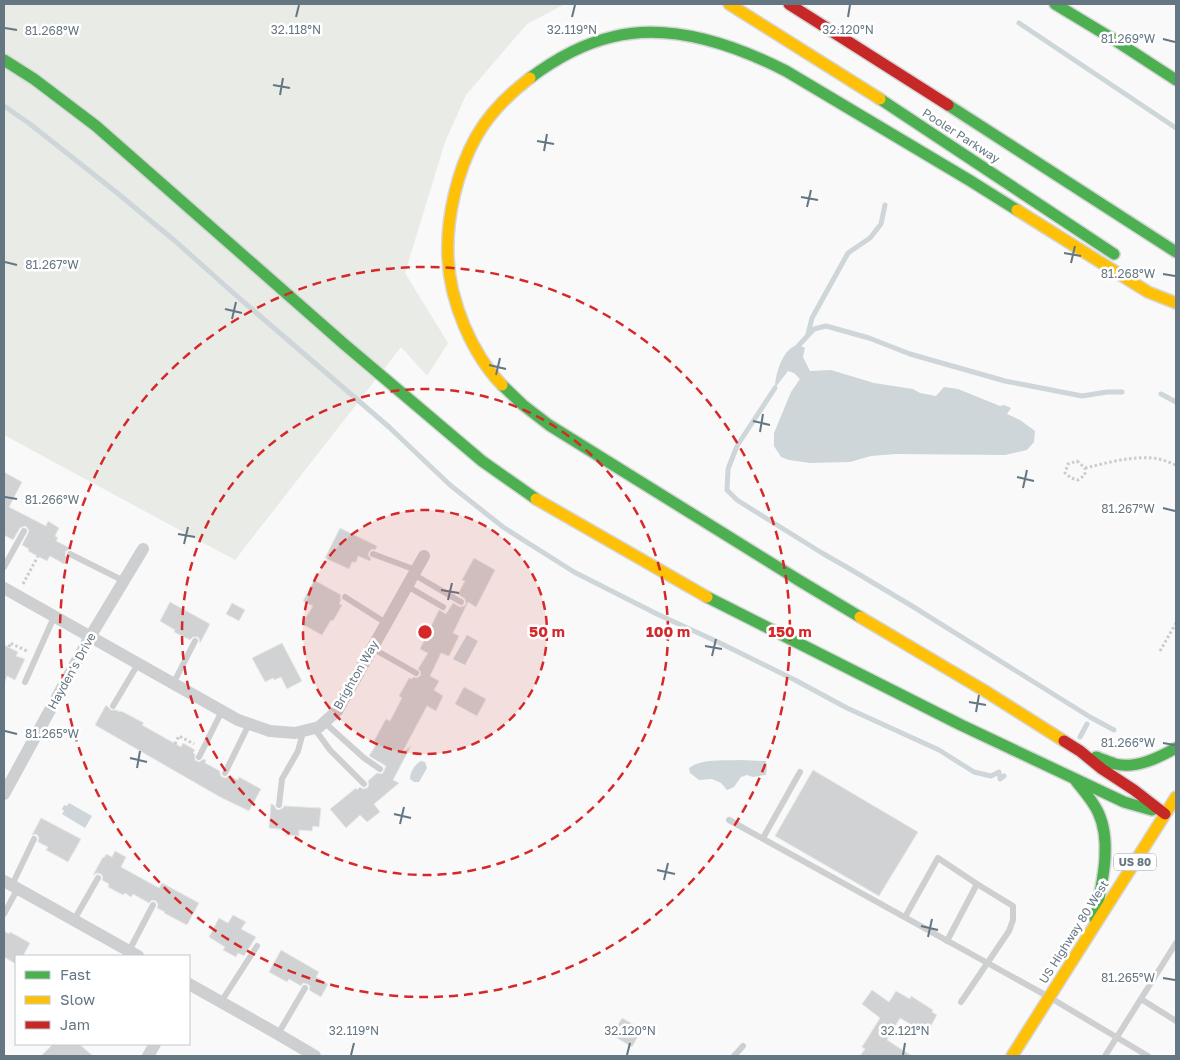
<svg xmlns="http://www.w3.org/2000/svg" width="1180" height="1060" font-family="'Golos Text',sans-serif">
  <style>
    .green { fill: #e8ebe6 }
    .water { fill: #ced6d9 }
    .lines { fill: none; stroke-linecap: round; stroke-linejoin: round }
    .stream { stroke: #ced6d9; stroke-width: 5 }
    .building { fill: #d0d2d3; stroke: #e8e8e8 }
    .fast-casing { stroke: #d5d6d7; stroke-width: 14 }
    .slow-casing { stroke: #d5d6d7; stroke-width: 14 }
    .jam-casing { stroke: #d5d6d7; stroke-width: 14 }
    .path { stroke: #cbcccd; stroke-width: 3; stroke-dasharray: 2.5 2.5; stroke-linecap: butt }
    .lane { stroke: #cecfd0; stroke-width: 6 }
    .street { stroke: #cecfd0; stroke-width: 12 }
    .fast { stroke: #4caf50; stroke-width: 11 }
    .slow { stroke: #ffc107; stroke-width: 11 }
    .jam { stroke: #c62828; stroke-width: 11 }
    .ticks { fill: none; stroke: #657683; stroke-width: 2 }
    .ring { fill: none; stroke: #d62828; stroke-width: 2.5; stroke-dasharray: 9 6 }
    .labels { text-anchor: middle; stroke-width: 5; stroke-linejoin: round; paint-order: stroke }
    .shield { fill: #fff; stroke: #939fa8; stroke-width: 1 }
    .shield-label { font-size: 11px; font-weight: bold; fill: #657683 }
    .street-label { font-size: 12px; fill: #657683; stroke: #fff }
    .ticks-label { font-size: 12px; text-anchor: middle; fill: #657683; stroke: #fff; stroke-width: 5; stroke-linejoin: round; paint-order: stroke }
    .centre { fill: #d62828; stroke: #fff; stroke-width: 2.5 }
    .ring-label { font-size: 15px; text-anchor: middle; font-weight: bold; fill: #d62828; stroke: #fff; stroke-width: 5; stroke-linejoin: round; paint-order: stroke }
  </style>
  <rect width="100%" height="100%" fill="#f9f9f9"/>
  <path class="green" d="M4,4H565L527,24L466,95L445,142L405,273L448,343L427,376L401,347L235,560L4,435Z"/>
  <g class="water">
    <path d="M797,344L805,348L803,357L810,371L831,370L874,383L913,389L920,393L936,396L944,387L958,389L1000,406L1004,405L1011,408L1007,414L1020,420L1035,431L1034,442L1027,450L1005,455L896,454L871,456L850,462L810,463L789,460L781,457L774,446V433L791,392L800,379L794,373L788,371L775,388C775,376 781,356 790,349C790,348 797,345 797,344Z"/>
    <path d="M467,635L478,641L465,665L453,659Z"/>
    <path d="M739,760L766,761L767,767L766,775L753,777L747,775L741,777L734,787L727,790L721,783L712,779L699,780L690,773L689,768C702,758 724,761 739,760Z"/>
    <path d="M421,761L425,762L427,768L419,782H414L410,779C410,772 415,764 421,761Z"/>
    <path d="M69,803L92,816L85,828L62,814L64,811L62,809L64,805L67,806Z"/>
  </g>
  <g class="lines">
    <g class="stream">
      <path d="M1019,23L1176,128"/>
      <path d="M4,106L30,124L116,192L175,241L239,298L389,427L450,485L503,527L574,572L657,614L720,643L795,680L847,708L939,750L974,772L991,776L999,772L1000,779L1004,776"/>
      <path d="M808,334L812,318L848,253L870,238L881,224L885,205"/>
      <path d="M799,345L814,329L826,326L869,338L910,354L1005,381L1082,396L1107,392H1122"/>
      <path d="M775,388L737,446L728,469L727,490L737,500L822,553L850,569L912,606L1090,717L1114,730"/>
      <path d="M1161,394L1176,402"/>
      <path d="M1080,737L1087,724"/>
    </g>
  </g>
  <g class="building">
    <path d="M4,472L22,482L9,507L46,526L48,521L59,528L55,536L58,538L56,541L72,549L68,550L66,551L65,555L67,558L64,564L50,556L47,561L28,551L29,549L22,545L29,531L28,529L26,526L22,527L20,528L13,540L4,535Z"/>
    <path d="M340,528L377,546L375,550L372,549L369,552L368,555L371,559L370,561L358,556L356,562H352L349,569L325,558Z"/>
    <path d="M474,558L495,570L476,607L468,602L453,633L459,636L449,656L441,653L430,676L439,681L434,690L443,696L436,711L427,706L412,734L402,753L411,746L393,780L399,783L374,804L380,812L367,822L360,815L346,828L330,809L356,788L357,790L360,787L363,789L367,788L369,785L368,781L377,773L382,774L384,771L386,766L369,756L377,743L374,741L386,719L390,721L402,698L399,696L409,678L412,679L413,677L417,678L421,675L420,671L418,669L428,653L420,649L439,610L446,614L453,603L460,607L464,606L466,604L465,599L458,594L465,581L462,580Z"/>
    <path d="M314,580L341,595L340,597L341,600L339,604L342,605L333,621L331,620L322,635L302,624L313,606L303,601Z"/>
    <path d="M170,602L210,624L200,643L199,639L198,637H193L190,640L174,632L175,630L160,621Z"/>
    <path d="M232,603L245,610L239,621L226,614Z"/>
    <path d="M282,643L302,681L287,689L281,677L274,680L273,678L265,682L252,658Z"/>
    <path d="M4,645L18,652L16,656L25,659L15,680L7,676L4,684Z"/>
    <path d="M464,687L486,699L477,716L455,704Z"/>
    <path d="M106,705L111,710H116L120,712L121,711L144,723L142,725L181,747L183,743L195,750L193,753L195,754V760L199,762L204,759L206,760L205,763L220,771V774L222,777L226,778L229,776L238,780L239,777L261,789L249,811L220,797L95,725Z"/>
    <path d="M813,770L918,832L879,896L775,836Z"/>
    <path d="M271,804L274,805L276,809L279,810L283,808L284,806L321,808L319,827L313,826L312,831L299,830V836L286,835L287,830L269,828Z"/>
    <path d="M41,818L81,839L68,862L46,850L48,847L38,842L39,838L38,836L36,834L32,835Z"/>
    <path d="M115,851L126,857L121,867L159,888L162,883L199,903L187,925L164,913L165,912L157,908L158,904L156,901L152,900L149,903L133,894L131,897L125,893L123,895L108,887L109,884L102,880L103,877L101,874L97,873L93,875L103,857L104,858L106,854L112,857Z"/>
    <path d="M233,915L246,922L241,929L256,937L244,956L238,953L236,957L223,950L225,947L209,937L219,918L228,923Z"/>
    <path d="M4,931L9,934L10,932L30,943L23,956H16V964L4,957Z"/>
    <path d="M281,950L319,972L316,977L328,984L321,997L309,990L310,986L307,984L303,983L301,986L289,979L287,982L269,972Z"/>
    <path d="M872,990L889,1002L896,991L910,999L911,996L933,1010L932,1012L937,1015L927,1033L921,1029L920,1030L900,1018L887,1040L912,1056H860L865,1049L862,1047L880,1018L862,1004Z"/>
    <path d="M622,1018L642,1029L632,1047L612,1035Z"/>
    <path d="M53,1044H79L93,1056H41Z"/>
  </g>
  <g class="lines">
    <g class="fast-casing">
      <g id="fast">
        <path d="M1055,4L1113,39L1176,80"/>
        <path d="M4,60L34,79L96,126L344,344L482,461L536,499"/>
        <path d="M530,78C554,60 582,44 612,37C670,22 735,45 786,71L969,180L1017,210"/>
        <path d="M880,99L1114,254"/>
        <path d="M948,105L1176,252"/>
        <path d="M502,385L523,405L549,425L800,581L860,617"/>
        <path d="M707,597L961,725L1124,802L1152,810"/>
        <path d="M1096,757C1102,759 1109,762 1115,764C1136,769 1158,758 1176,748"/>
        <path d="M1076,781C1084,791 1093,801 1098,812C1113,843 1101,887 1095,919"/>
      </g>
    </g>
    <g class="slow-casing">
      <g id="slow">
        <path d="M729,4L880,99"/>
        <path d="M1017,210L1148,292L1176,303"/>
        <path d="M502,385C472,354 450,302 448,258C446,219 457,171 476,137C489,114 509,94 530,78"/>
        <path d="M536,499L707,597"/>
        <path d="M860,617L985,691L1064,741"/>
        <path d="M1012,1056L1176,797"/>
      </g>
    </g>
    <g class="jam-casing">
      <g id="jam">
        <path d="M789,4L948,105"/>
        <path d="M1064,741L1080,751L1102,769L1134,790L1165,814"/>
      </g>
    </g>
    <g class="path">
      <path d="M1077,461L1085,468V475L1078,480L1071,478L1065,473L1068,464Z"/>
      <path d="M1085,468C1107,463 1130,456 1153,458C1161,459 1169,462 1176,465"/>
      <path d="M23,584L38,556"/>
      <path d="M9,647L10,643L29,652"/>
      <path d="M1160,651L1176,623"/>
      <path d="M175,744L179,736L194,744"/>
    </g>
    <g class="lane">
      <path d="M70,554L124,581"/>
      <path d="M373,554L416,570"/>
      <path d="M4,567L24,531"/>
      <path d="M413,574L461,602"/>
      <path d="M407,586L443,607"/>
      <path d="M345,597L386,623"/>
      <path d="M372,648L416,673"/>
      <path d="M25,682L54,617"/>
      <path d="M173,684L195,641"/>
      <path d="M113,706L138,664"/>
      <path d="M324,722L364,758L380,769"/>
      <path d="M314,728L330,750L364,784"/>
      <path d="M199,757L222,711"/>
      <path d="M225,773L249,724"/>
      <path d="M279,805L282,779L298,751L303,732"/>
      <path d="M729,820L1049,997L1148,1056"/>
      <path d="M763,838L800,772"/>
      <path d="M12,885L34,839"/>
      <path d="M4,914L18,888"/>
      <path d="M905,917L938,858L977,884L947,941"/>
      <path d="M74,920L98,878"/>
      <path d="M129,951L153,905"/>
      <path d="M1141,999L1176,1021"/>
      <path d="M221,1002L257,946"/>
      <path d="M961,1002L1009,931L1013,920V906L977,884"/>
      <path d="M278,1034L305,988"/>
      <path d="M734,1056L743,1046"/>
      <path d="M1105,1056L1176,943"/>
    </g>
    <g class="street">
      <path d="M4,588L238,720L270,731L295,733L319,727L337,711L424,556"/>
      <path d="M4,794L90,637L143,549"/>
      <path d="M4,881L138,956"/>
      <path d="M189,984L276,1033L315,1056"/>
      <path d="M148,1056L155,1044"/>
    </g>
    <use href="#fast" class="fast"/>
    <use href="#slow" class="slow"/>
    <use href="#jam" class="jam"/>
  </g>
  <path class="ticks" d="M296,17L299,5M572,17L575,5M848,17L850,5M5,28L17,30M1163,39L1175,42M273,85L290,88M280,95L283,78M537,141L554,144M544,151L547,134M801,197L818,200M807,207L811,190M1064,253L1081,256M5,262L17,265M1071,263L1075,246M1163,274L1175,276M225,309L242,313M232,319L236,302M489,365L506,369M496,375L500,358M753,421L770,425M760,432L763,414M1017,477L1034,481M1023,488L1027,470M5,497L17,499M1163,508L1175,511M178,534L195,537M184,544L188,527M441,590L459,593M448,600L452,583M705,646L722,649M712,656L716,639M969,702L986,705M976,712L979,695M5,731L17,734M1163,743L1175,745M130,758L147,762M137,768L140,751M394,814L411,818M400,824L404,807M657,870L675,874M664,880L668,863M921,926L938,930M928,937L932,919M1163,978L1175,980M351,1055L354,1043M627,1055L630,1043M903,1055L905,1043"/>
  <circle cx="425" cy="632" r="122" fill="#d62828" fill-opacity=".12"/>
  <g class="ring">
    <circle cx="425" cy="632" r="122"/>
    <circle cx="425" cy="632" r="243"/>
    <circle cx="425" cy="632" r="365"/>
  </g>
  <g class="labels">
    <rect class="shield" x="1114" y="853.5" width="42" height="17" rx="4"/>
    <g class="shield-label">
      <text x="1135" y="866">US 80</text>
    </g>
    <g class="street-label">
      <text transform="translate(961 136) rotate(33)" y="4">Pooler Parkway</text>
      <text transform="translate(72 671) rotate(-61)" y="4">Hayden's Drive</text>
      <text transform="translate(356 675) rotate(-60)" y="4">Brighton Way</text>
      <text transform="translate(1074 932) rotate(-58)" y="4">US Highway 80 West</text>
    </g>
  </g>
  <g class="ticks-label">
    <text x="296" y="34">32.118°N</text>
    <text x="572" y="34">32.119°N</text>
    <text x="848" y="34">32.120°N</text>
    <text x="52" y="35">81.268°W</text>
    <text x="1128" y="43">81.269°W</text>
    <text x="52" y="269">81.267°W</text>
    <text x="1128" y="278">81.268°W</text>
    <text x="52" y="504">81.266°W</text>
    <text x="1128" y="513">81.267°W</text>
    <text x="52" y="738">81.265°W</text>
    <text x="1128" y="747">81.266°W</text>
    <text x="1128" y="982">81.265°W</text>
    <text x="354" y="1035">32.119°N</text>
    <text x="630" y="1035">32.120°N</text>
    <text x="905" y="1035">32.121°N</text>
  </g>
  <circle cx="425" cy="632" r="8" class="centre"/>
  <g class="ring-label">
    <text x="547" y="637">50 m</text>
    <text x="668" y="637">100 m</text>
    <text x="790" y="637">150 m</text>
  </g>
  <rect width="1180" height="1060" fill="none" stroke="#657683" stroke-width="10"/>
  <rect x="15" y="955" width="175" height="90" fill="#ffffff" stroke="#c1c8cd"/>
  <rect x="25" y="971" width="25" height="8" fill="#4caf50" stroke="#c1c8cd"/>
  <text x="60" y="980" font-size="15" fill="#657683">Fast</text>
  <rect x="25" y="996" width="25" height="8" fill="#ffc107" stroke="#c1c8cd"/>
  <text x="60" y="1005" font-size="15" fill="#657683">Slow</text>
  <rect x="25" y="1021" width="25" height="8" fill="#c62828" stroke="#c1c8cd"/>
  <text x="60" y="1030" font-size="15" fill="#657683">Jam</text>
</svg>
